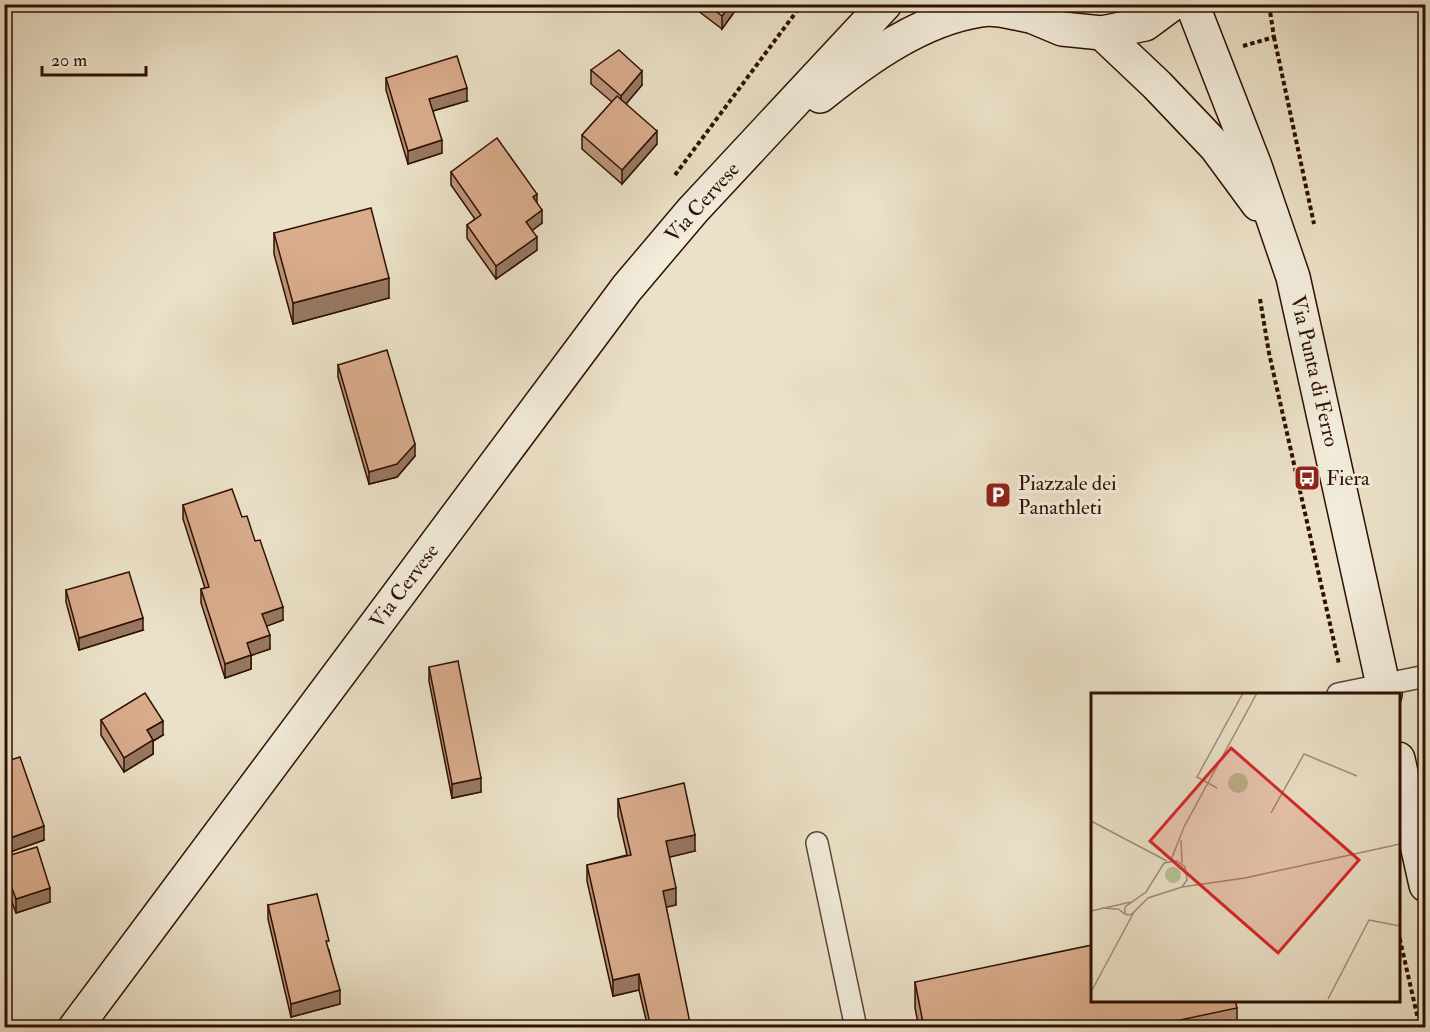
<svg xmlns="http://www.w3.org/2000/svg" width="1430" height="1032" font-family="'IM FELL Double Pica',serif">
  <style>
    .lines { fill: none; stroke-linecap: round; stroke-linejoin: round }
    .lane-casing { stroke: #5e4434; stroke-width: 24 }
    .secondary-casing { stroke: #2f1003; stroke-width: 36 }
    .path { stroke: #2f1003; stroke-width: 4; stroke-dasharray: 4.5 3; stroke-linecap: butt }
    .lane { stroke: #f2ecdb; stroke-width: 21 }
    .secondary { stroke: #f2ecdb; stroke-width: 33 }
    .wall { fill: #bb9478; stroke: #2f1003; stroke-width: 1.5 }
    .shaded-wall { fill: #987862; stroke: #2f1003; stroke-width: 1.5 }
    .building { fill: #d9ac8c; stroke: #2f1003; stroke-width: 1.5 }
    .labels { text-anchor: middle; stroke-width: 6; stroke-linejoin: round; paint-order: stroke }
    .street-label { font-size: 21px; fill: #2f1003; stroke: #f2ecdb }
    .poi-label { font-size: 21px; fill: #2f1003; stroke: #f2ecdb; text-anchor: start }
    .inset-road { fill: none; stroke: #a08d79; stroke-width: 1.5 }
    .view { fill: #d62828; fill-opacity: 0.15; stroke: #d62828; stroke-width: 3 }
    .inset-edge { fill: none; stroke: #2f1003; stroke-width: 3 }
  </style>
  <rect width="100%" height="100%" fill="#ebe1c8"/>
  <filter id="stains"><feTurbulence type="fractalNoise" baseFrequency=".00333" numOctaves="4"/><feColorMatrix values="0 0 0 0 .2 0 0 0 0 .09 0 0 0 0 .02 0 0 0 .5 -.17"/></filter>
  <radialGradient id="worn" r=".72"><stop offset=".6" stop-color="#630" stop-opacity="0"/><stop offset="1" stop-color="#630" stop-opacity=".3"/></radialGradient>
  <g class="lines">
    <g class="lane-casing">
      <g id="lane">
        <path d="M1338,694L1426,676"/>
        <path d="M817,843L856,1028"/>
      </g>
    </g>
    <g class="secondary-casing">
      <g id="secondary">
        <path d="M1018,4L1031,16L1062,29L1102,33L1145,24L1172,4"/>
        <path d="M1192,4L1255,166L1293,277L1385,694"/>
        <path d="M1102,33L1157,85L1216,147L1258,204"/>
        <path d="M820,96C866,59 921,19 981,10C996,7 1016,14 1031,16"/>
        <path d="M1398,759L1426,885"/>
        <path d="M75,1028L627,288L693,210L885,4"/>
      </g>
    </g>
    <g class="path">
      <path d="M1274,37L1314,224"/>
      <path d="M1243,46L1274,37L1270,11L1272,4"/>
      <path d="M675,175L802,4"/>
      <path d="M1260,299L1269,353L1339,664"/>
      <path d="M1398,931L1420,1028"/>
    </g>
    <use href="#lane" class="lane"/>
    <use href="#secondary" class="secondary"/>
  </g>
  <g class="wall">
    <path d="M689,4H740L722,29Z"/>
    <path d="M591,70L642,85L626,104L657,144L622,184L582,149V135L612,102L591,84Z"/>
    <path d="M386,78L467,101L433,111L442,153L408,164L386,90Z"/>
    <path d="M451,172L537,203L542,223L532,230L537,250L496,279L467,238V225L475,219L451,185Z"/>
    <path d="M274,233L389,298L293,324L274,254Z"/>
    <path d="M338,365L415,456L397,477L369,484L338,377Z"/>
    <path d="M183,505L242,517L255,541L283,620L266,626L270,649L251,655V669L225,678L201,603V589L205,588L183,519Z"/>
    <path d="M66,590L143,630L79,650L66,602Z"/>
    <path d="M429,667L481,792L452,798L429,681Z"/>
    <path d="M101,720L163,735L153,741V754L124,772L101,735Z"/>
    <path d="M4,762L44,840L10,852L4,837Z"/>
    <path d="M618,799L695,851L669,857L676,905L666,907L690,1028H648L639,990L613,996L587,881V865L627,855L618,816Z"/>
    <path d="M4,857L50,902L16,913L4,881Z"/>
    <path d="M268,905L329,950L340,1004L291,1017L268,919Z"/>
    <path d="M915,982L1237,1008V1028H919L915,1008Z"/>
  </g>
  <g class="shaded-wall">
    <path d="M731,4H740L722,29V16Z"/>
    <path d="M642,71V85L621,110V96Z"/>
    <path d="M467,88V101L429,112V99Z"/>
    <path d="M657,131V144L622,184V170Z"/>
    <path d="M442,140V153L408,164V151Z"/>
    <path d="M537,194V207L533,197Z"/>
    <path d="M542,210V223L526,235V222Z"/>
    <path d="M537,237V250L496,279V266Z"/>
    <path d="M389,278V298L293,324V303Z"/>
    <path d="M415,444V456L397,477L369,484V472Z"/>
    <path d="M283,607V620L262,628V614Z"/>
    <path d="M143,618V630L79,650V638Z"/>
    <path d="M270,635V649L247,657V643Z"/>
    <path d="M251,655V669L225,678V664Z"/>
    <path d="M163,721V735L153,741V754L124,772V758L147,730Z"/>
    <path d="M481,778V792L452,798V784Z"/>
    <path d="M44,826V840L10,852V838Z"/>
    <path d="M695,835V851L666,858V841Z"/>
    <path d="M50,888V902L16,913V899Z"/>
    <path d="M676,888V905L663,908V891Z"/>
    <path d="M639,974V990L613,996V980Z"/>
    <path d="M340,990V1004L291,1017V1004Z"/>
    <path d="M690,1023V1028H670Z"/>
  </g>
  <g class="building">
    <path d="M706,4H731L722,16Z"/>
    <path d="M619,50L642,71L621,96L591,70Z"/>
    <path d="M457,56L467,88L429,99L442,140L408,151L386,78Z"/>
    <path d="M617,96L657,131L622,170L582,135Z"/>
    <path d="M497,138L537,194L533,197L542,210L526,222L537,237L496,266L467,225L481,215L451,172Z"/>
    <path d="M371,208L389,278L293,303L274,233Z"/>
    <path d="M387,350L415,444L397,464L369,472L338,365Z"/>
    <path d="M232,489L242,517L247,516L255,541L260,540L283,607L262,614L270,635L247,643L251,655L225,664L201,589L209,587L183,505Z"/>
    <path d="M129,572L143,618L79,638L66,590Z"/>
    <path d="M458,661L481,778L452,784L429,667Z"/>
    <path d="M145,693L163,721L147,730L153,740L124,758L101,720Z"/>
    <path d="M20,757L44,826L10,838L4,823V762Z"/>
    <path d="M684,783L695,835L666,841L676,888L663,891L690,1023L670,1028H651L639,974L613,980L587,865L631,855L618,799Z"/>
    <path d="M37,847L50,888L16,899L4,867V857Z"/>
    <path d="M317,894L329,941H326L340,990L291,1004L268,905Z"/>
    <path d="M1092,945V1000H1235L1237,1008L1142,1028H924L915,982Z"/>
  </g>
  <defs>
    <g id="bus-square" transform="scale(1.35)"><rect x="-9" y="-9" width="18" height="18" rx="4" fill="#8f2418" stroke="#f2ecdb"/><path d="M-5-6H5V4H4V6H2V4H-2V6H-4V4H-5ZM-3.5-4V0h7V-4ZM-3.5 1.2v1.5H-2V1.2ZM2 1.2v1.5H3.5V1.2Z" fill="#fff"/></g>
    <g id="parking-square" transform="scale(1.35)"><rect x="-9" y="-9" width="18" height="18" rx="4" fill="#8f2418" stroke="#f2ecdb"/><path d="M-3.5-5.5H1a3.5 3.5 0 0 1 0 7H-1V5.5H-3.5ZM-1-3.4V-.6H.8a1.4 1.4 0 0 0 0-2.8Z" fill="#fff"/></g>
  </defs>
  <g fill-rule="evenodd">
    <use href="#bus-square" x="1307" y="478"/>
    <use href="#parking-square" x="998" y="495"/>
  </g>
  <g class="labels">
    <g class="street-label">
      <text transform="translate(702 202) rotate(-48)" y="7">Via Cervese</text>
      <text transform="translate(1315 371) rotate(77)" y="7">Via Punta di Ferro</text>
      <text transform="translate(404 586) rotate(-53)" y="7">Via Cervese</text>
    </g>
    <g class="poi-label">
      <text x="1326" y="485">Fiera</text>
      <text x="1018" y="490">Piazzale dei<tspan x="1018" dy="24">Panathleti</tspan></text>
    </g>
  </g>
  <g transform="translate(1091 693)">
    <rect width="309" height="309" fill="#ebe1c8"/>
    <path d="M137 90a10 10 0 1 1 20 0a10 10 0 1 1-20 0ZM74 182a8 8 0 1 1 16 0a8 8 0 1 1-16 0Z" fill="#b5c398"/>
    <path class="inset-road" d="M126,95L106,84L152,0M180,120L213,61L266,83M0,128L76,168M90,147L91,170M80,167L93,134L166,0M91,194L154,185L309,151M11,215L25,216H27L34,221L37,222L41,221L57,205L91,194L96,187L94,174L86,168L73,170L55,199L34,214V221M0,218L40,209M0,299L43,219M237,306L278,227L309,233"/>
    <path class="view" d="M140,55L268,167L187,260L59,148Z"/>
    <rect width="309" height="309" class="inset-edge"/>
  </g>
  <rect width="1430" height="1032" fill="none" stroke="#ebe1c8" stroke-width="24"/>
  <rect x="6" y="6" width="1418" height="1020" fill="none" stroke="#2f1003" stroke-width="3"/>
  <rect x="12" y="12" width="1406" height="1008" fill="none" stroke="#2f1003" stroke-width="1.5"/>
  <path d="M42 66v9h104v-9" fill="none" stroke="#2f1003" stroke-width="3"/>
  <text x="51" y="66" font-size="18" fill="#2f1003" stroke="#f2ecdb" stroke-width="4.5" paint-order="stroke">20 m</text>
  <rect width="100%" height="100%" filter="url(#stains)"/>
  <rect width="100%" height="100%" fill="url(#worn)"/>
</svg>
